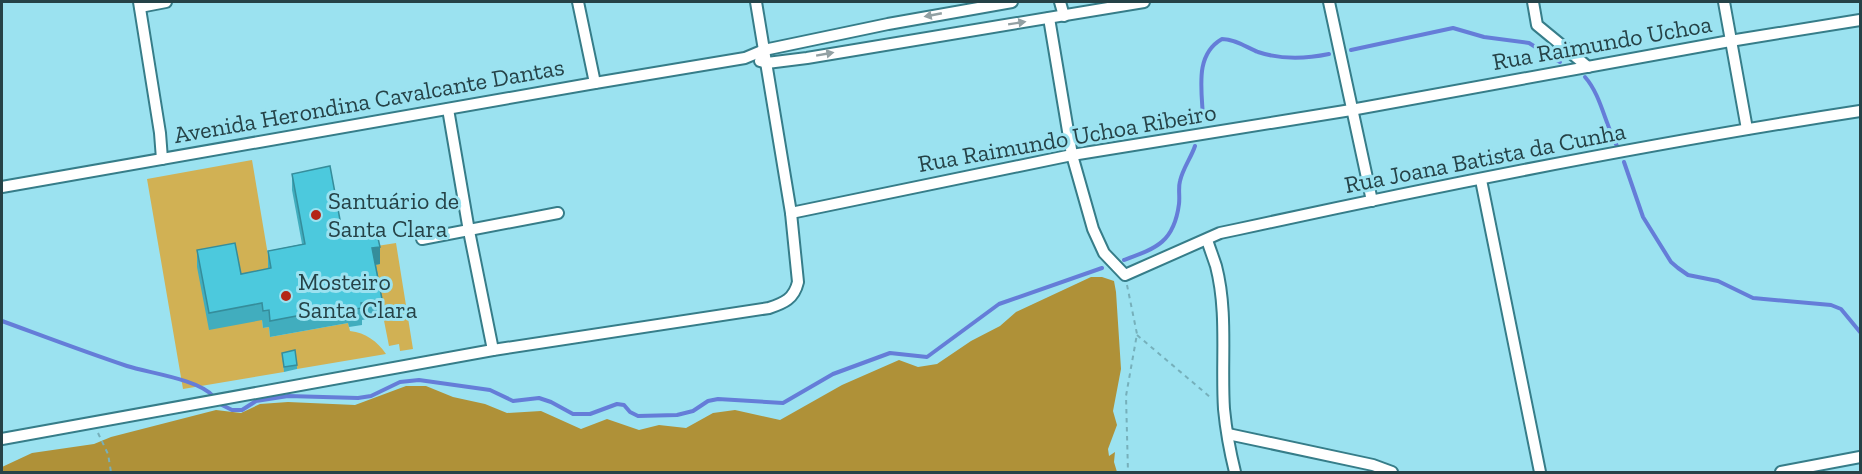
<svg xmlns="http://www.w3.org/2000/svg" width="1862" height="474" font-family="'Zilla Slab',serif">
  <style>
    .green { fill: #d1b154 }
    .forest { fill: #af9138 }
    .lines { fill: none; stroke-linecap: round; stroke-linejoin: round }
    .stream { stroke: #657dd8; stroke-width: 4 }
    .street-casing { stroke: #367d89; stroke-width: 14 }
    .path { stroke: #76b0bb; stroke-width: 2; stroke-dasharray: 4.5 4.5; stroke-linecap: butt }
    .street { stroke: #fff; stroke-width: 10 }
    .wall { fill: #41adbe }
    .shaded-wall { fill: #358d9b }
    .building { fill: #4cc9dd; stroke: #358d9b; stroke-width: 1.5 }
    .oneway { fill: #92a0a3 }
    .poi-dot { fill: #b42616; stroke: #9be2f0; stroke-width: 2 }
    .labels { text-anchor: middle; stroke-width: 6; stroke-linejoin: round; paint-order: stroke }
    .street-label { font-size: 24px; fill: #254247; stroke: #9be2f0 }
    .poi-label { font-size: 24px; fill: #254247; stroke: #9be2f0; text-anchor: start }
  </style>
  <rect width="100%" height="100%" fill="#9be2f0"/>
  <g class="green">
    <path d="M252,160L270,267L272,293L197,267L262,320L263,328L269,327L270,337L348,323L350,331C366,333 377,341 386,354L297,369L295,355L283,357L284,372L183,389L147,179Z"/>
    <path d="M396,243L413,349L400,351L399,344L389,346L373,265L377,246Z"/>
  </g>
  <path class="forest" d="M1091,277H1102L1114,281L1116,292L1121,369L1113,411L1117,425L1108,449L1109,456L1115,452L1114,462L1117,472H2V467L32,453L94,444L111,437L216,410L241,413L260,404L288,402L355,405L406,386H426L453,397L485,404L507,413L541,411L581,429L607,419L639,430L659,425L686,428L713,413L735,410L780,420L842,385L899,360L918,367L937,364L971,341L1000,326L1016,312Z"/>
  <g class="lines">
    <g class="stream">
      <path d="M1351,50L1453,28L1484,37L1529,43L1560,62"/>
      <path d="M1585,77C1601,95 1605,124 1617,146"/>
      <path d="M1202,123L1203,118C1202,90 1194,55 1222,39C1235,39 1246,47 1258,52C1282,60 1305,59 1329,54"/>
      <path d="M1624,162L1643,217L1671,262L1678,268L1688,275L1718,281L1753,298L1831,305L1841,309L1860,332"/>
      <path d="M1124,260C1157,248 1174,242 1179,204C1180,196 1178,188 1180,181C1183,168 1191,158 1195,146"/>
      <path d="M2,321C43,336 85,352 127,366C149,373 198,379 213,396"/>
      <path d="M220,404L232,410H242L256,401L288,396L358,398L371,396L400,382L419,380L490,390L513,401L539,398L551,402L573,414H590L617,404L624,405L630,412L638,416L677,415L693,411L708,401L718,399L783,403L833,374L890,353L927,357L999,304L1102,268"/>
    </g>
    <g class="street-casing">
      <g id="street">
        <path d="M139,2L160,133L162,159"/>
        <path d="M578,2L595,83"/>
        <path d="M1060,2L1064,16"/>
        <path d="M1329,2L1372,201"/>
        <path d="M1533,2L1537,25L1588,67"/>
        <path d="M1724,2L1747,129"/>
        <path d="M140,7L166,2"/>
        <path d="M1049,18L1072,155L1093,229L1104,253L1125,275L1220,233L1239,229C1445,184 1652,143 1860,111"/>
        <path d="M760,61L767,63L807,58L1144,2"/>
        <path d="M448,109L469,231L493,350"/>
        <path d="M1481,180L1540,472"/>
        <path d="M2,187L595,83L745,58L764,50L888,24L1012,2"/>
        <path d="M791,213L1072,155L1351,110L1730,41L1860,20"/>
        <path d="M422,239L558,213"/>
        <path d="M1207,240C1210,249 1213,257 1216,266C1228,312 1221,362 1224,409C1226,430 1230,452 1235,472"/>
        <path d="M1228,434L1373,465L1392,472"/>
        <path d="M2,439L493,350L769,308C784,303 794,299 798,282L791,213L756,2"/>
        <path d="M1781,472L1860,457"/>
      </g>
    </g>
    <g class="path">
      <path d="M1127,285L1137,334L1126,396L1128,472"/>
      <path d="M1137,335L1210,397"/>
      <path d="M98,433L108,454L111,472"/>
    </g>
    <use href="#street" class="street"/>
  </g>
  <g class="wall">
    <path d="M292,174L343,236L380,264L376,265L382,299V316L362,320V325L349,327L348,323L270,337L269,327L263,328L262,320L209,330L197,267V250L241,274L268,269V251L302,244L292,190Z"/>
    <path d="M282,353L297,365V369L284,372Z"/>
  </g>
  <path class="shaded-wall" d="M380,247V264L372,265V248Z"/>
  <g class="building">
    <path d="M330,166L343,236L376,229L380,247L372,248L382,299L361,303L362,308L349,310L348,306L270,321L269,310L263,311L262,303L209,313L197,250L235,243L241,274L271,268L268,251L305,244L292,174Z"/>
    <path d="M295,350L297,365L284,367L282,353Z"/>
  </g>
  <defs><path id="oneway-solid" d="M-6-.8H1V-3.2L6.5 0L1 3.2V.8H-6Z" transform="scale(1.5)"/></defs>
  <g class="oneway">
    <use href="#oneway-solid" transform="translate(933 15) rotate(169)"/>
    <use href="#oneway-solid" transform="translate(1017 23) rotate(-9)"/>
    <use href="#oneway-solid" transform="translate(825 54) rotate(-10)"/>
  </g>
  <g class="poi-dot">
    <circle cx="316" cy="215" r="6"/>
    <circle cx="286" cy="296" r="6"/>
  </g>
  <g class="labels">
    <g class="street-label">
      <text transform="translate(1602 43) rotate(-10)" y="8">Rua Raimundo Uchoa</text>
      <text transform="translate(369 101) rotate(-10)" y="8">Avenida Herondina Cavalcante Dantas</text>
      <text transform="translate(1067 138) rotate(-10)" y="8">Rua Raimundo Uchoa Ribeiro</text>
      <text transform="translate(1485 158) rotate(-11)" y="8">Rua Joana Batista da Cunha</text>
    </g>
    <g class="poi-label">
      <text x="328" y="209">Santuário de<tspan x="328" dy="28">Santa Clara</tspan></text>
      <text x="298" y="290">Mosteiro<tspan x="298" dy="28">Santa Clara</tspan></text>
    </g>
  </g>
  <rect width="1862" height="474" fill="none" stroke="#254247" stroke-width="6"/>
</svg>
